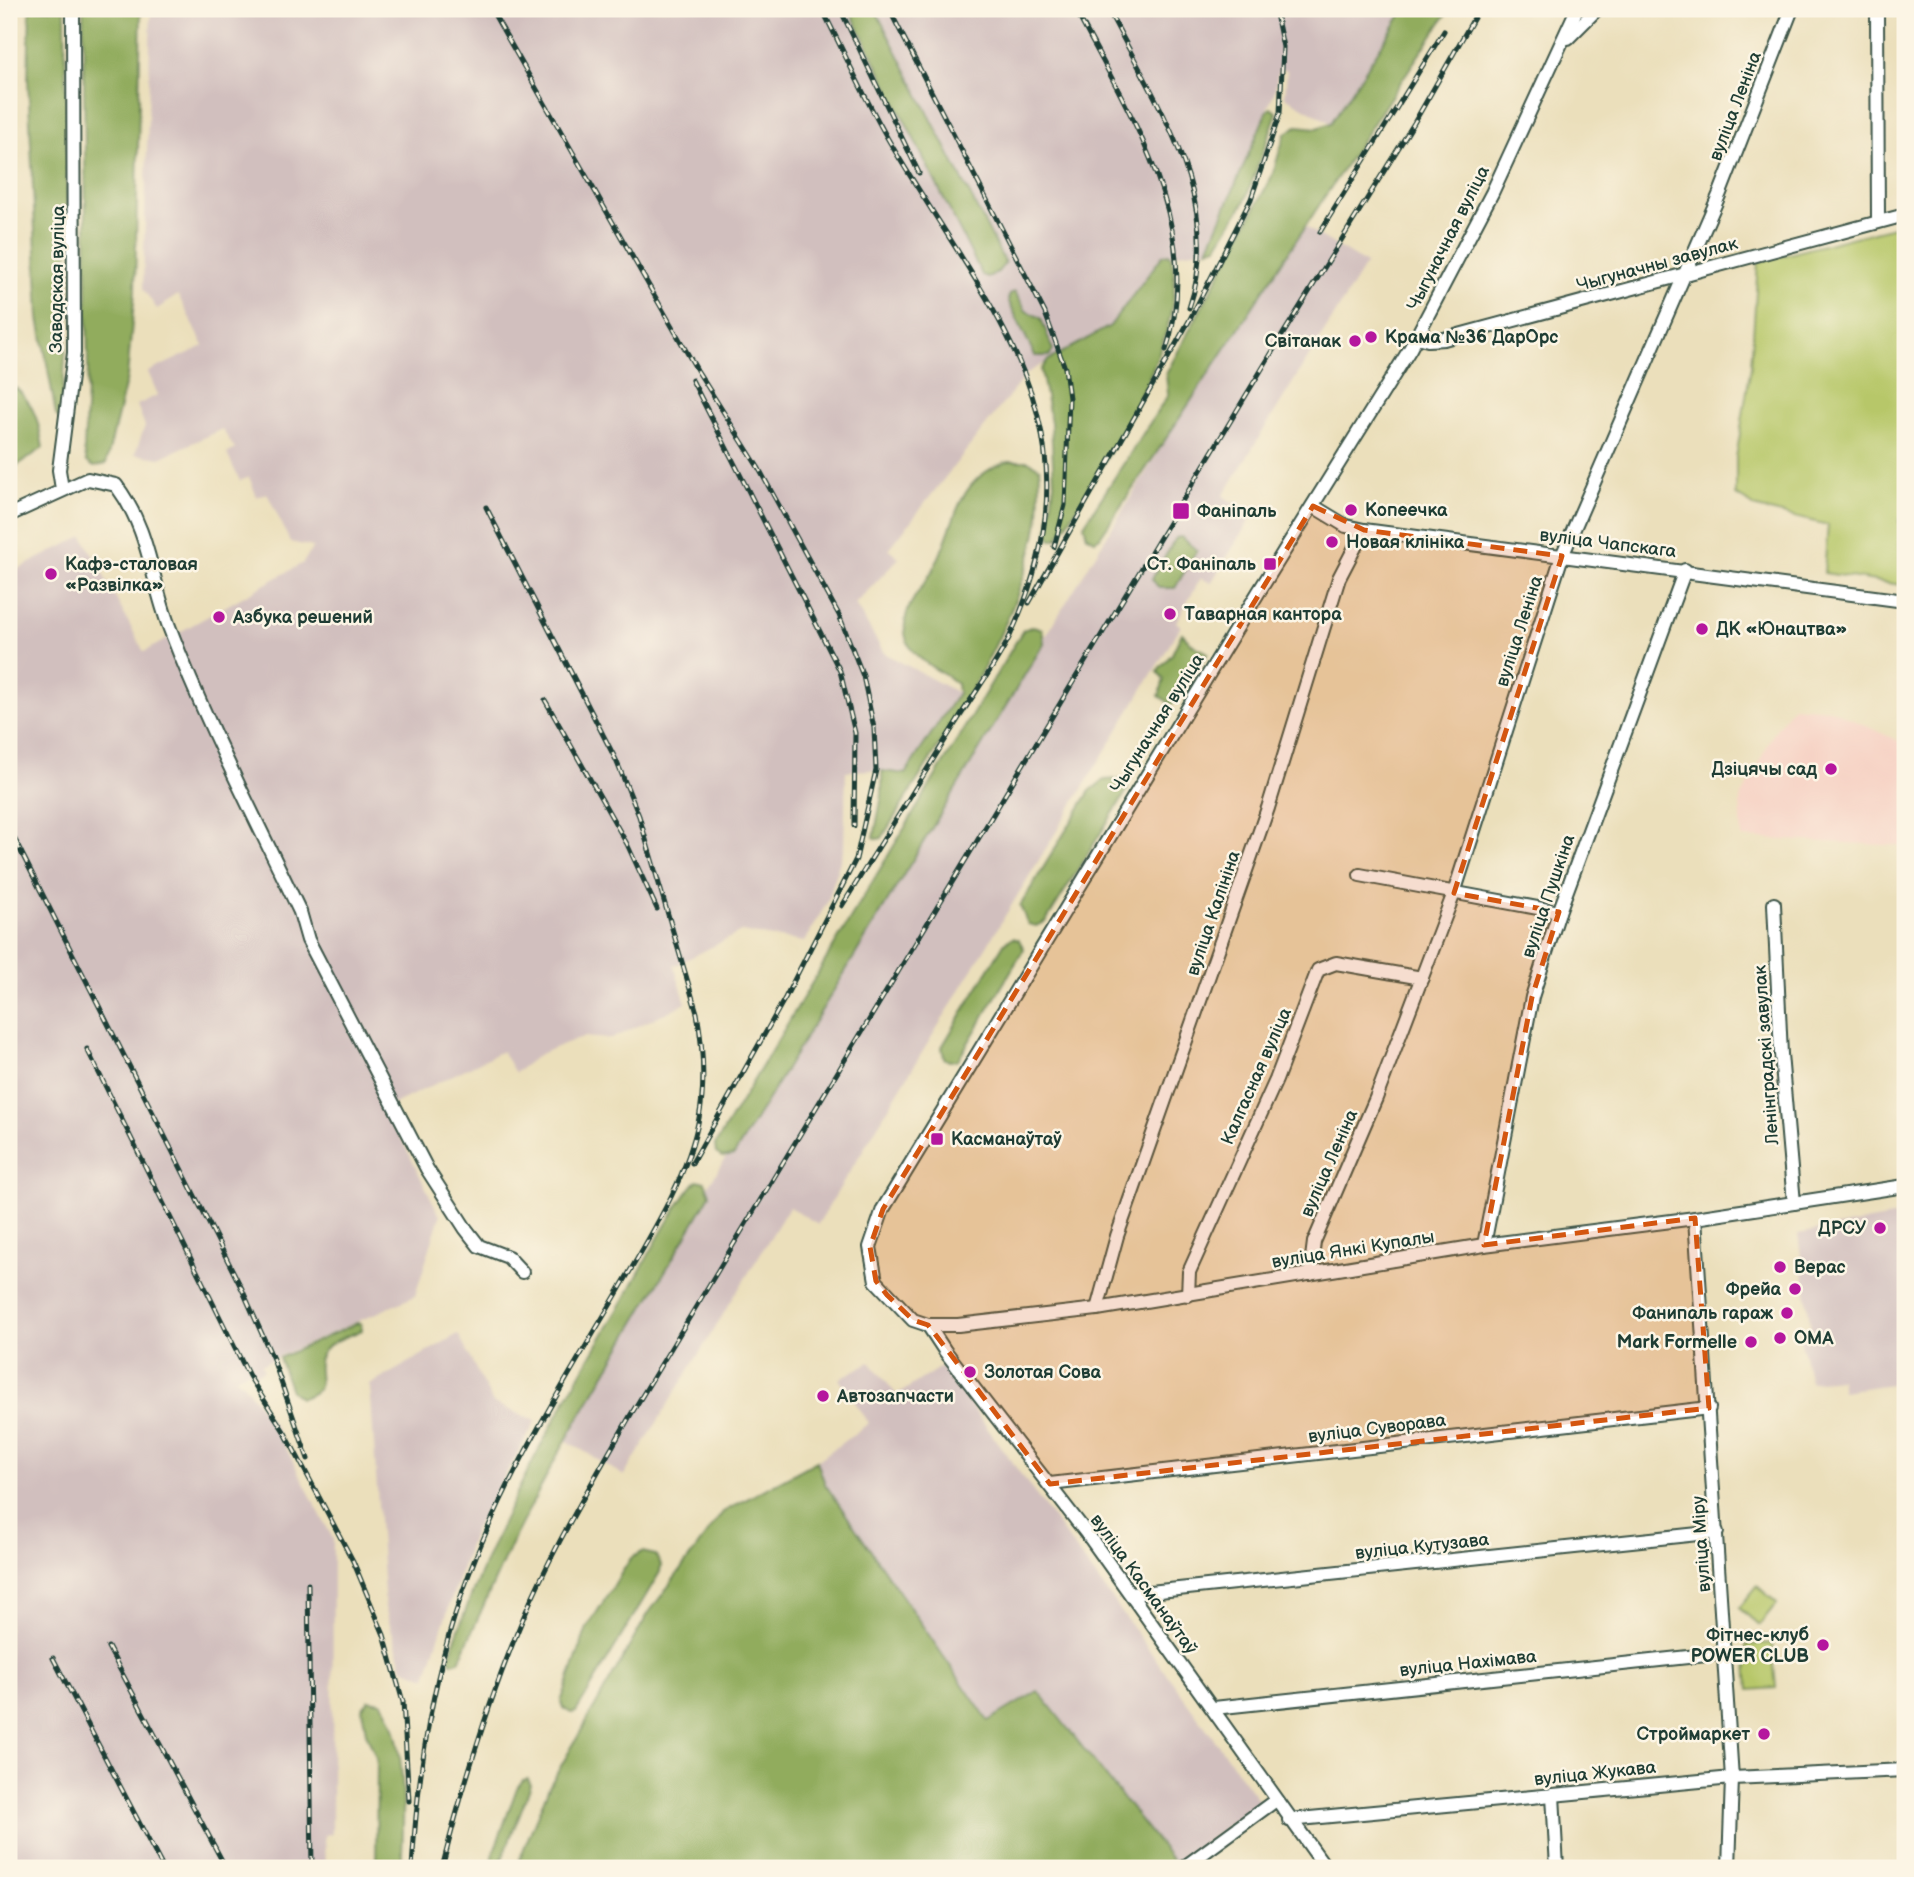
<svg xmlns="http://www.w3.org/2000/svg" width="1914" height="1877" font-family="'Balsamiq Sans',sans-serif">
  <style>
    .built { fill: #f6d2c4 }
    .industrial { fill: #d1bfbe }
    .green { fill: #b7c769; stroke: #6b824e; stroke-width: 2 }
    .forest { fill: #91ac5d; stroke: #587448; stroke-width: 2 }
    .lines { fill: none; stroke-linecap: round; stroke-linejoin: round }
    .minor-casing { stroke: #3e5548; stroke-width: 16 }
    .minor { stroke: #fff; stroke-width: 12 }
    .rail-casing { stroke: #1f3d34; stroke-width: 5 }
    .rail { stroke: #fcf5e5; stroke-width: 2.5; stroke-dasharray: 8; stroke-linecap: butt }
    .marked { fill: #d45610; fill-opacity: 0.2; stroke: #d45610; stroke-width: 5; stroke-dasharray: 14 9; stroke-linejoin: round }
    .poi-dot { fill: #b5179e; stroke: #fcf5e5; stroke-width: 2.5 }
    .labels { text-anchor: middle; stroke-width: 5; stroke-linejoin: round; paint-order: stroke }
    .street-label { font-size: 18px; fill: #1f3d34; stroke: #fcf5e5 }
    .poi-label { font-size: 18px; font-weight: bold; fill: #1f3d34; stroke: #fcf5e5; text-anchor: start }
  </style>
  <rect width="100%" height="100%" fill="#fcf5e5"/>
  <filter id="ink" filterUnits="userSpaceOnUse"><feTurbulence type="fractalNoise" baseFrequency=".0143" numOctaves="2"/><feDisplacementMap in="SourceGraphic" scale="14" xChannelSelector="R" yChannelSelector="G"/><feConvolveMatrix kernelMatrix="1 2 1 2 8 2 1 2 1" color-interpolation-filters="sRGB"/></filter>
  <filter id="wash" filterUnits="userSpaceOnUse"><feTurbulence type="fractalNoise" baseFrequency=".00686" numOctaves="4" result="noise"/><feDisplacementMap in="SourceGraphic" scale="28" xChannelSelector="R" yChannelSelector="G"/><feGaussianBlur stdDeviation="1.57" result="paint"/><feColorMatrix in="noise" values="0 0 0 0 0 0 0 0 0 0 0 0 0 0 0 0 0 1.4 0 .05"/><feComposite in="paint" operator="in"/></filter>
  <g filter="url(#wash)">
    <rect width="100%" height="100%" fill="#ebdfbb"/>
    <path class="built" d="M1793,706L1830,709L1905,744V846L1742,838L1740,800L1774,732Z"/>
    <g class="industrial">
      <path d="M151,9H1405L1331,123L1285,97L1287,70L1279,69L1274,93L1208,249L1163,255L1110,326L1027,373L889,549L899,558L855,604L884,653L958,693L905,774L876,770L846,771L844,847L828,901L804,942L741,932L674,966L686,1003L611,1039L583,1037L561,1045L538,1055L515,1073L502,1051L386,1108L440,1216L415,1296L273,1359L261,1365L264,1370L254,1375L252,1370L235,1377L242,1382L274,1425L333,1539L332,1834L324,1835L325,1868H9V576L12,584L18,581L14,571L83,536L144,652L303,563L313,547L290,542L267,493L257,497L249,477L240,481L227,454L235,449L222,429L160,458L135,454L145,426L137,405L158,395L148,372L204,346L178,295L157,309L143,289Z"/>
      <path d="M1299,223L1366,264L1223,496L1253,515L1211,583L1201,578L1176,622L1181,626L818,1224L789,1207L624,1476L556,1434Z"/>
      <path d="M1898,1216L1900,1229H1905V1382L1842,1391L1840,1379L1810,1382L1800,1338L1812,1336L1798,1234Z"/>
      <path d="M458,1334L493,1403L536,1421L474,1530L426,1677L403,1668L385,1608L370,1385Z"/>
      <path d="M870,1362L897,1395L942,1366L1260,1802L1175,1864L1039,1691L988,1722L825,1484L817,1461L869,1423L839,1379Z"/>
    </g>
    <g class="green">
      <path d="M1905,224V512L1899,520L1901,585L1824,573L1828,525L1757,508L1736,495V458L1751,366L1758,262Z"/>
      <path d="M1757,1586L1777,1603L1759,1625L1739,1608Z"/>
      <path d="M1772,1643L1776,1688L1749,1690L1746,1645Z"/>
    </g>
    <g class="forest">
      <path d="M30,9H65L68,312L61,420L56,415L39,318L28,80Z"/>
      <path d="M83,9H141L135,291L127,377L106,464L94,467L87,462L84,450L88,369Z"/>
      <path d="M849,9H875L1005,263L998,272L988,277L982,275Z"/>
      <path d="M1405,9H1450C1331,183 1219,362 1100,537L1095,540L1087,536L1084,525L1168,395L1166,374L1272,176L1285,134L1297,126L1317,128L1331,123Z"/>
      <path d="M1271,108L1277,113L1245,201L1217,246L1208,249L1267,111Z"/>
      <path d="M1170,254C1195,329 1104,459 1068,523L1057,539H1051L1048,534L1054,483L1051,423L1041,370L1047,361L1110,326L1163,255Z"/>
      <path d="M1015,292L1026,311L1041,318L1053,350L1049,356H1035L1008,300L1010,294Z"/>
      <path d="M16,388C35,405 39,423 43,448L12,469L9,492V394Z"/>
      <path d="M1009,461H1028L1040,468C1039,485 1041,504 1038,521C1020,630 938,744 882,838L877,839L874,837L882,795V771L905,774L958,693L957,684C940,669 908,659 905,633C902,604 923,590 935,566C957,522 955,478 1009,461Z"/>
      <path d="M1181,537L1197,550L1175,588H1159L1152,579L1176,538Z"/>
      <path d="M1033,626L1042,629L1044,643L734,1155L722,1157L716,1153L715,1145L1023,630Z"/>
      <path d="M1182,633L1193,645L1208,653C1194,670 1187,688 1172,704L1159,696L1164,679L1157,671L1172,654Z"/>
      <path d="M1122,779L1128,789L1046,921L1036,926L1028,924L1020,906L1090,791L1104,780Z"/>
      <path d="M1013,938L1019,940L1024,949L958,1060L949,1061L944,1058L942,1047L1005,942Z"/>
      <path d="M697,1180L705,1182L710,1194L707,1200L559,1452L510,1546L459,1661L451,1663L449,1658C490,1531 554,1417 622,1303C646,1262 667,1216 697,1180Z"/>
      <path d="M357,1323L361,1324L362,1330C349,1336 329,1341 322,1353C311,1373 334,1391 300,1398L291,1391L279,1358Z"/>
      <path d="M817,1461L825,1484L988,1721L1038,1691L1175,1864L1172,1868H516L549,1787L648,1614L723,1512Z"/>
      <path d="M642,1552L655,1555L661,1565L660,1572L576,1712L571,1713L563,1708L561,1702L587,1628L631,1558Z"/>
      <path d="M369,1700L381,1702C408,1732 404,1828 401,1868H376L377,1760L366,1733L362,1708Z"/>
      <path d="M528,1779L531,1785L499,1867L494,1868L492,1857L517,1788L523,1780Z"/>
    </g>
  </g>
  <g filter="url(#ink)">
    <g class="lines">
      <g class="minor-casing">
        <g id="minor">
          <path d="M1577,9L1492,193L1410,349L1258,593L883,1209L870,1247L876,1281L913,1320L928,1325H958L1097,1309L1484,1245L1695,1218L1905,1186"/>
          <path d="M1877,9L1878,220"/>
          <path d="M1568,38L1597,9"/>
          <path d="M1417,337L1428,340L1444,339L1905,215"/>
          <path d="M62,489L59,470L74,353L73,9"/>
          <path d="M1313,506L1346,526L1364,530L1905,601"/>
          <path d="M9,515L88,479L116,485C151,532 150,578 170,629C207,726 256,819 300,912L308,940L427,1169L465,1228L479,1246L508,1257L522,1272"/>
          <path d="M1360,875L1559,912"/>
          <path d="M1774,904L1781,1054L1794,1203"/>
          <path d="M1695,1218L1732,1778L1729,1868"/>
          <path d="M1484,1245L1532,997L1559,912L1685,570"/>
          <path d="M1310,1274L1314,1242L1376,1098L1454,893L1562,556L1720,193L1792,9"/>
          <path d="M1188,1295L1189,1272L1276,1080L1318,970L1336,963L1422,978"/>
          <path d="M1097,1309L1117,1236L1268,808L1339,578L1364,530"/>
          <path d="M928,1325L945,1351L1091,1539L1326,1868"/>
          <path d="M1050,1484L1709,1408"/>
          <path d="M1131,1594L1717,1532"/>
          <path d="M1214,1708L1725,1653"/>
          <path d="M1553,1795L1557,1868"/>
          <path d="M1289,1820L1732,1778L1905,1770"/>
          <path d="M1183,1868L1276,1800"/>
        </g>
      </g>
      <use href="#minor" class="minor"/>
      <g class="rail-casing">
        <g id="rail">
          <path d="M491,9L697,370L758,467L839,615L863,676L874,728L876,770L856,859L785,998L692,1163"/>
          <path d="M822,9C845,54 866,102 892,146C993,317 1107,426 1010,636C996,665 974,693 957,721C919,783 880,844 842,906"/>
          <path d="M840,9L919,173"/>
          <path d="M889,9L1045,313L1065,368L1069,398L1065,505L1054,547"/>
          <path d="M1075,9C1129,113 1206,228 1166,350"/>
          <path d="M1111,15C1157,105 1226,202 1189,308"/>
          <path d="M1320,232L1444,31"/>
          <path d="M692,380L840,671L855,733L854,826"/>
          <path d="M1029,603L1189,321L1251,199L1280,113L1283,47L1275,9"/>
          <path d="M545,700L627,844L657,909"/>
          <path d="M9,828L242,1289L273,1359L308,1459"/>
          <path d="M87,1049L249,1376L285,1433L353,1561L384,1635L403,1702L409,1801"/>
          <path d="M308,1584L312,1868"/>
          <path d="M108,1647L226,1868"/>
          <path d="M53,1658L163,1868"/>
          <path d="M412,1868C419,1753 438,1641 485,1535C522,1449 572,1370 619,1290C649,1238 688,1177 699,1118C706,1083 703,1048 697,1013L639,816L616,760L486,507"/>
          <path d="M442,1868C465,1778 493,1685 531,1600C560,1536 595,1477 630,1416L1283,334L1414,123L1479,9"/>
        </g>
      </g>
      <use href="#rail" class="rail"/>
    </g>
  </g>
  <path class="marked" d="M1313,506L1364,530L1562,556L1454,893L1559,912L1532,997L1484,1245L1695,1218L1709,1408L1050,1484L928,1325L913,1320L887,1295L876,1281L870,1247L883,1209Z"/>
  <g class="poi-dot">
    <circle cx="1371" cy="337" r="7"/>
    <circle cx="1355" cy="341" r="7"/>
    <circle cx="1351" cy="510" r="7"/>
    <rect x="1172" y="502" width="18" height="18" rx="3.5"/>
    <circle cx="1332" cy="542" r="7"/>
    <rect x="1263" y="557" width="14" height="14" rx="3.5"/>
    <circle cx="51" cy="574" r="7"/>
    <circle cx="1170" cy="614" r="7"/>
    <circle cx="219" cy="617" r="7"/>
    <circle cx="1702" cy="629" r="7"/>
    <circle cx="1831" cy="769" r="7"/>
    <rect x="930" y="1132" width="14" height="14" rx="3.5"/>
    <circle cx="1880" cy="1228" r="7"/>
    <circle cx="1780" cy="1267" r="7"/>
    <circle cx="1795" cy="1289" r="7"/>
    <circle cx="1787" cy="1313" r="7"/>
    <circle cx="1780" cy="1338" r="7"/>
    <circle cx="1751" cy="1342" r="7"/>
    <circle cx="970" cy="1372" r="7"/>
    <circle cx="823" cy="1396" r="7"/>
    <circle cx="1823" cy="1645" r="7"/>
    <circle cx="1764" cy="1734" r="7"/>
  </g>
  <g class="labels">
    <g class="street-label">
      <text transform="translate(1735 106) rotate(-69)" y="6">вуліца Леніна</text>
      <text transform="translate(1448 238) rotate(-63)" y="6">Чыгуначная вуліца</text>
      <text transform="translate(1657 264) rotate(-15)" y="6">Чыгуначны завулак</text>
      <text transform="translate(57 279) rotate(-89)" y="6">Заводская вуліца</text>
      <text transform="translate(1608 543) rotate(7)" y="6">вуліца Чапскага</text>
      <text transform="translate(1519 631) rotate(-72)" y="6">вуліца Леніна</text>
      <text transform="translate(1157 723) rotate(-58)" y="6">Чыгуначная вуліца</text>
      <text transform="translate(1548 896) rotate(-71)" y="6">вуліца Пушкіна</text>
      <text transform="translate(1213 913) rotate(-71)" y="6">вуліца Калініна</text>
      <text transform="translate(1766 1055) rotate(-94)" y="6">Ленінградскі завулак</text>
      <text transform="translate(1256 1076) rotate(-66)" y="6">Калгасная вуліца</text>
      <text transform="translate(1329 1163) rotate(-66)" y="6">вуліца Леніна</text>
      <text transform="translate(1353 1249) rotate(-9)" y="6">вуліца Янкі Купалы</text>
      <text transform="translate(1377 1428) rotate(-7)" y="6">вуліца Суворава</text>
      <text transform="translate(1701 1544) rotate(-94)" y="6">вуліца Міру</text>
      <text transform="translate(1422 1546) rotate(-6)" y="6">вуліца Кутузава</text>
      <text transform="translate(1144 1584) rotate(54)" y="6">вуліца Касманаўтаў</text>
      <text transform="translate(1468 1663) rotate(-6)" y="6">вуліца Нахімава</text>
      <text transform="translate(1595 1773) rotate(-6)" y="6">вуліца Жукава</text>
    </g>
    <g class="poi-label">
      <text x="1385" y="343">Крама №36 ДарОрс</text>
      <text x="1341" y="347" text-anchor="end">Світанак</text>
      <text x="1365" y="516">Копеечка</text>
      <text x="1197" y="517">Фаніпаль</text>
      <text x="1346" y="548">Новая клініка</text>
      <text x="65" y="570">Кафэ-сталовая<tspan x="65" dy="21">«Развілка»</tspan></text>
      <text x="1256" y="570" text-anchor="end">Ст. Фаніпаль</text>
      <text x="1184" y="620">Таварная кантора</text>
      <text x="233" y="623">Азбука решений</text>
      <text x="1716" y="635">ДК «Юнацтва»</text>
      <text x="1817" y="775" text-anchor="end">Дзіцячы сад</text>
      <text x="951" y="1145">Касманаўтаў</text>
      <text x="1866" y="1234" text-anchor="end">ДРСУ</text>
      <text x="1794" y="1273">Верас</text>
      <text x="1781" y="1295" text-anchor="end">Фрейа</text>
      <text x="1773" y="1319" text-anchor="end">Фанипаль гараж</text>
      <text x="1794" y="1344">ОМА</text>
      <text x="1737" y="1348" text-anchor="end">Mark Formelle</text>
      <text x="984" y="1378">Золотая Сова</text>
      <text x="837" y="1402">Автозапчасти</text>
      <text x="1809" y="1641" text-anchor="end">Фітнес-клуб<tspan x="1809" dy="21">POWER CLUB</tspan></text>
      <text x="1750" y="1740" text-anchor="end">Строймаркет</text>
    </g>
  </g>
  <rect width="1914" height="1877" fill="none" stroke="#fcf5e5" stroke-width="35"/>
</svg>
